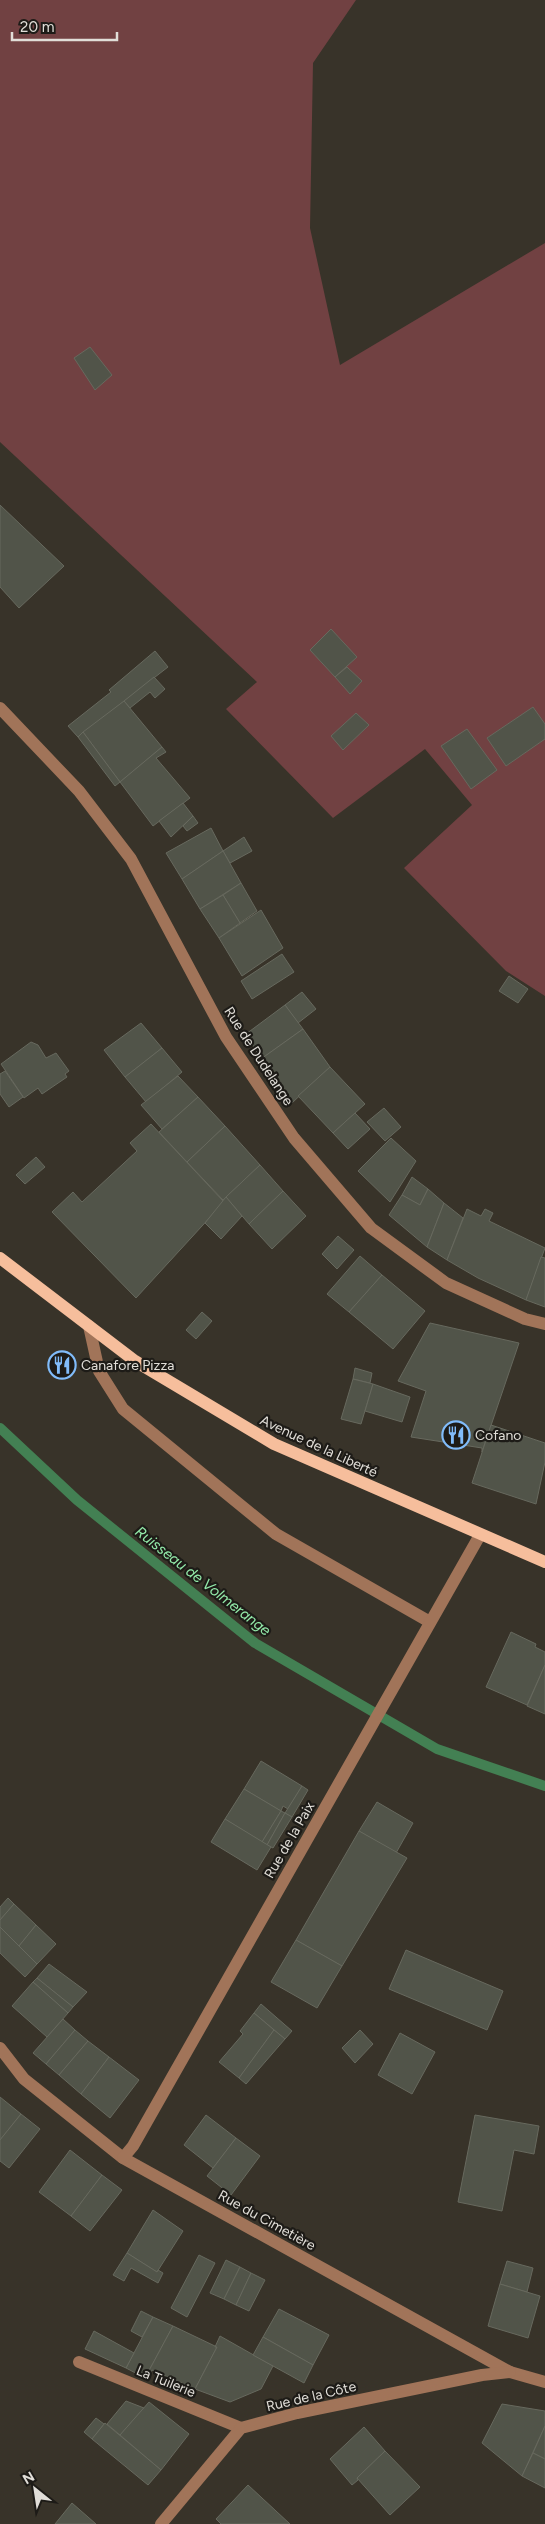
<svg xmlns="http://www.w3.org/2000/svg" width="545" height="2524" font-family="Figtree,sans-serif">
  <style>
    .green { fill: #714142 }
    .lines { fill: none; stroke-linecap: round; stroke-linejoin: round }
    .stream { stroke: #438053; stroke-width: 10 }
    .building { fill: #515449; stroke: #67695e }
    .minor { stroke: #a17459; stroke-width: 12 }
    .major { stroke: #f6be9c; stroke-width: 12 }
    .labels { text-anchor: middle; stroke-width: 4.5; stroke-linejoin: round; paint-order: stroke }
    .street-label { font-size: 14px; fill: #e1ded8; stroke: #1d1b17 }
    .poi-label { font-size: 14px; fill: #e1ded8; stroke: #1d1b17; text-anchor: start }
    .water-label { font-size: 15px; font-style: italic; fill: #94ebaa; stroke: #1d1b17 }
  </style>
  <rect width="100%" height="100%" fill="#383329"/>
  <path class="green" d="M0,0H356L313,63L310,228L340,365L545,243V996L506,971L404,868L472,805L425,749L333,818L226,709L257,682L0,442Z"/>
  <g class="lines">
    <path class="stream" d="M0,1428L77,1500L255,1643L437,1749L545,1786"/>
  </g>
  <g class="building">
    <path d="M90,347L112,375L95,390L74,358Z"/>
    <path d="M0,505L64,566L19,608L0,587Z"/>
    <path d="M331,629L357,657L335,677L310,650Z"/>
    <path d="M155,651L168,667L78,737L68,726L111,692L109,690Z"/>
    <path d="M347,667L362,681L350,694L335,677Z"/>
    <path d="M154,677L165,689L155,698L150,692L130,708L124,701Z"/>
    <path d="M124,701L162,747L120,782L83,732Z"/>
    <path d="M533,707L545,724V739L506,766L487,738Z"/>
    <path d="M356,713L369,725L343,750L331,736Z"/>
    <path d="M467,729L497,770L471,789L441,746Z"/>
    <path d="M83,732L120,782L115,786L78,737Z"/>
    <path d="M162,747L166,752L156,758L190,798L153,826L120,782Z"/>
    <path d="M183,803L193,816L171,837L159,821Z"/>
    <path d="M193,816L198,823L187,831L183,826Z"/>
    <path d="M211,828L223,851L182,879L166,853Z"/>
    <path d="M244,837L252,851L230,863L223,851Z"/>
    <path d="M223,851L241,883L200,909L182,879Z"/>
    <path d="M241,883L257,911L240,923L223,895Z"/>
    <path d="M223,895L240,923L219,938L200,909Z"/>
    <path d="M261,910L283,948L242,976L219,938Z"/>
    <path d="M282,954L294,972L252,999L241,981Z"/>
    <path d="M509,976L528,989L518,1003L499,991Z"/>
    <path d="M302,992L316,1009L298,1023L285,1005Z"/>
    <path d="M285,1005L303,1029L261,1059L246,1034Z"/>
    <path d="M141,1023L162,1048L125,1077L104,1050Z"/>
    <path d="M303,1029L330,1067L292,1103L261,1059Z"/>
    <path d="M31,1042L38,1045L46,1058L56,1053L69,1071L65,1074L67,1077L42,1094L38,1088L24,1098L1,1064Z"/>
    <path d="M162,1048L182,1072L146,1102L125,1077Z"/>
    <path d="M330,1067L365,1104L333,1133L298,1096Z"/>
    <path d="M5,1071L23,1097L9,1107L0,1094V1074Z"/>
    <path d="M178,1076L198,1097L162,1129L141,1105Z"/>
    <path d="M198,1097L225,1126L187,1162L159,1132Z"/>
    <path d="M384,1108L401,1127L385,1141L367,1122Z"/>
    <path d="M355,1113L370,1129L348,1149L333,1133Z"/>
    <path d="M151,1124L224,1202L136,1298L52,1212L73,1192L82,1202L137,1151L130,1143Z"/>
    <path d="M225,1126L260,1165L223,1200L187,1162Z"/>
    <path d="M391,1138L416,1161L390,1202L358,1171Z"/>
    <path d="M36,1157L45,1167L25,1184L16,1175Z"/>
    <path d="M260,1165L283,1191L249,1224L226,1197Z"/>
    <path d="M412,1177L428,1189L420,1205L402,1195Z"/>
    <path d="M428,1189L444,1203L427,1247L389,1215L402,1195L420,1205Z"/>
    <path d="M283,1191L306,1216L272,1249L249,1224Z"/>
    <path d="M226,1197L242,1216L221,1239L205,1223Z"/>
    <path d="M444,1203L463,1218L447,1260L427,1247Z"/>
    <path d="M467,1209L481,1216L485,1209L493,1213L489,1221L545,1248L526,1300L478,1278L447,1260Z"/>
    <path d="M338,1236L354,1250L337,1269L322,1254Z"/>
    <path d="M360,1256L382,1275L349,1312L327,1294Z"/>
    <path d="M541,1257L545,1258V1307L526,1300Z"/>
    <path d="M382,1275L425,1311L393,1349L349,1312Z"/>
    <path d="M202,1312L212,1321L196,1339L186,1330Z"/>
    <path d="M430,1323L519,1343L482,1452V1448L411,1437L426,1391L398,1381Z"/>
    <path d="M355,1368L372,1373L370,1383L353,1379Z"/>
    <path d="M353,1379L373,1384L361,1424L341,1419Z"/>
    <path d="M373,1384L410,1397L402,1422L365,1411Z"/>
    <path d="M491,1425L545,1443V1462L536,1504L472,1483Z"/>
    <path d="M511,1632L536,1644L535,1647L545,1652V1665L527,1705L486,1687Z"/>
    <path d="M545,1665V1714L527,1706Z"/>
    <path d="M261,1761L302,1786L288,1809L283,1806L281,1811L244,1789Z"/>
    <path d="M302,1786L308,1790L292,1817L285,1813Z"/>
    <path d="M244,1789L281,1811L262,1842L225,1819Z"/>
    <path d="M377,1802L413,1823L396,1853L359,1831Z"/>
    <path d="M281,1811L285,1813L267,1845L262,1842Z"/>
    <path d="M285,1813L292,1817L273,1848L267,1845Z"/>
    <path d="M225,1819L271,1847L257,1870L211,1842Z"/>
    <path d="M359,1831L407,1858L342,1966L296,1940Z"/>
    <path d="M8,1898L14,1904L0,1920V1907Z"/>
    <path d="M14,1904L36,1925L19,1946L0,1927V1920Z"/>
    <path d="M36,1925L56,1944L37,1964L19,1946Z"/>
    <path d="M0,1927L37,1964L25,1977L0,1953Z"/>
    <path d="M296,1940L342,1966L317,2008L271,1982Z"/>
    <path d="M406,1950L503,1991L487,2030L389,1989Z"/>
    <path d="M49,1964L87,1992L73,2007L37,1978Z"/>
    <path d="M37,1978L73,2007L68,2013L33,1982Z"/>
    <path d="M33,1982L68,2013L47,2037L12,2006Z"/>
    <path d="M261,2004L292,2031L285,2039L254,2013Z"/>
    <path d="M254,2013L274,2030L239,2078L219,2062L243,2034L240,2031Z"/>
    <path d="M63,2019L75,2030L46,2064L33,2053Z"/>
    <path d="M75,2030L88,2041L59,2075L46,2064Z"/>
    <path d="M274,2030L285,2039L246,2084L239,2078Z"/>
    <path d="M360,2030L373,2044L355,2063L342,2048Z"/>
    <path d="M400,2033L435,2052L412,2094L378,2075Z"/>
    <path d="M88,2041L109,2057L81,2094L59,2075Z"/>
    <path d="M109,2057L139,2080L110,2118L81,2094Z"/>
    <path d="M0,2097L21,2114L0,2140Z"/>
    <path d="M21,2114L40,2129L9,2168L0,2161V2140Z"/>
    <path d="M206,2115L236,2138L213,2168L184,2145Z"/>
    <path d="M475,2115L539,2126L534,2154L514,2150L502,2211L458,2202Z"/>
    <path d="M236,2138L260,2156L231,2195L207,2176Z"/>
    <path d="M70,2150L102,2175L71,2216L39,2192Z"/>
    <path d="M102,2175L122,2190L90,2231L71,2216Z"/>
    <path d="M153,2210L183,2231L157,2272L127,2253Z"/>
    <path d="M127,2253L157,2272L158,2270L163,2273L158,2283L131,2268L124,2281L113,2275Z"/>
    <path d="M199,2255L215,2263L187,2317L171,2308Z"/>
    <path d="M226,2260L240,2267L224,2299L210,2293Z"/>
    <path d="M507,2261L533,2268L527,2292L500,2284Z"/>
    <path d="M240,2267L251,2273L236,2305L224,2299Z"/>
    <path d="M251,2273L265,2280L249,2311L236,2305Z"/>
    <path d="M500,2284L540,2296L528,2338L488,2326Z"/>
    <path d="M279,2309L329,2335L313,2365L263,2337Z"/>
    <path d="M141,2311L153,2317L142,2337L131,2331Z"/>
    <path d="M153,2317L173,2326L145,2378L126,2368Z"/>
    <path d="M173,2326L217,2347L195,2389L152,2370L147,2379L145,2378Z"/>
    <path d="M94,2331L134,2353L126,2368L85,2349Z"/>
    <path d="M220,2336L273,2366L261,2389L230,2402L195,2389L217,2347H215Z"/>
    <path d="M263,2337L313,2365L304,2383L253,2355Z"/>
    <path d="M126,2401L144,2408L120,2435L107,2424Z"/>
    <path d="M149,2402L189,2434L161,2470L120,2435Z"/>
    <path d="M502,2404L545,2411V2426L522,2476L482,2443Z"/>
    <path d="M96,2418L104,2424L92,2439L84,2432Z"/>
    <path d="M105,2423L161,2470L148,2485L92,2439Z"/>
    <path d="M545,2426V2459L533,2453Z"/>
    <path d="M364,2427L385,2451L357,2478L358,2480L352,2485L330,2459Z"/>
    <path d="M385,2451L420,2487L390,2515L357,2478Z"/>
    <path d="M533,2453L545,2459V2488L522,2476Z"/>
    <path d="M248,2485L290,2524H221L216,2519Z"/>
    <path d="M72,2503L96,2524H55Z"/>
  </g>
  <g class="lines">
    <g class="minor">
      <path d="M0,708L79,791L131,859L226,1037L294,1138L371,1228L446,1283L525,1319L545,1324"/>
      <path d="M89,1326L99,1371L123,1409L276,1534L430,1622"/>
      <path d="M0,2048L24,2079L123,2158L510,2372L545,2382"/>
      <path d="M123,2158L133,2146L480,1535"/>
      <path d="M79,2362L241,2428"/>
      <path d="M161,2524L241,2428L297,2413L482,2375L510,2372"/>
    </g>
    <path class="major" d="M0,1258L135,1361L274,1444L545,1562"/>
  </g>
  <defs>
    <g id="restaurant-ring" transform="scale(1.4375)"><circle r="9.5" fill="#1d1b17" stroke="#81bcfa" stroke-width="1.5"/><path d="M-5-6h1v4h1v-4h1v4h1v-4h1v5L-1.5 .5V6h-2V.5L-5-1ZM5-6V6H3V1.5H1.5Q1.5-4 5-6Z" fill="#81bcfa"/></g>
  </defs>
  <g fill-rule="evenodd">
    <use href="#restaurant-ring" x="62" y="1365"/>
    <use href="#restaurant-ring" x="456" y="1435"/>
  </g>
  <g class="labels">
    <g class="street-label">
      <text transform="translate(259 1056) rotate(57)" y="5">Rue de Dudelange</text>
      <text transform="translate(319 1446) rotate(25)" y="5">Avenue de la Liberté</text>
      <text transform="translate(289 1840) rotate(-60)" y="5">Rue de la Paix</text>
      <text transform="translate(267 2220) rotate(29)" y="5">Rue du Cimetière</text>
      <text transform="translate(166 2381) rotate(22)" y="5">La Tuilerie</text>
      <text transform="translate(311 2396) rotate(-13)" y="5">Rue de la Côte</text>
    </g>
    <g class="poi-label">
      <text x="81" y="1370">Canafore Pizza</text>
      <text x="475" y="1440">Cofano</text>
    </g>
    <g class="water-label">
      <text transform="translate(203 1581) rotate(38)" y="5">Ruisseau de Volmerange</text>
    </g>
  </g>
  <g transform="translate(35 2489) rotate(330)" stroke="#1d1b17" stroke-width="4" paint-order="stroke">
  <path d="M0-4L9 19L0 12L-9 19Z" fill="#e1ded8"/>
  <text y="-8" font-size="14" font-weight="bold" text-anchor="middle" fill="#e1ded8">N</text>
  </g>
  <path d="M12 32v8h105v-8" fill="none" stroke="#e1ded8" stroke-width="2.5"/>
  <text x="20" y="32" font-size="15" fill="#e1ded8" stroke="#1d1b17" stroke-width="4" paint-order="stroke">20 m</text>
</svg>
